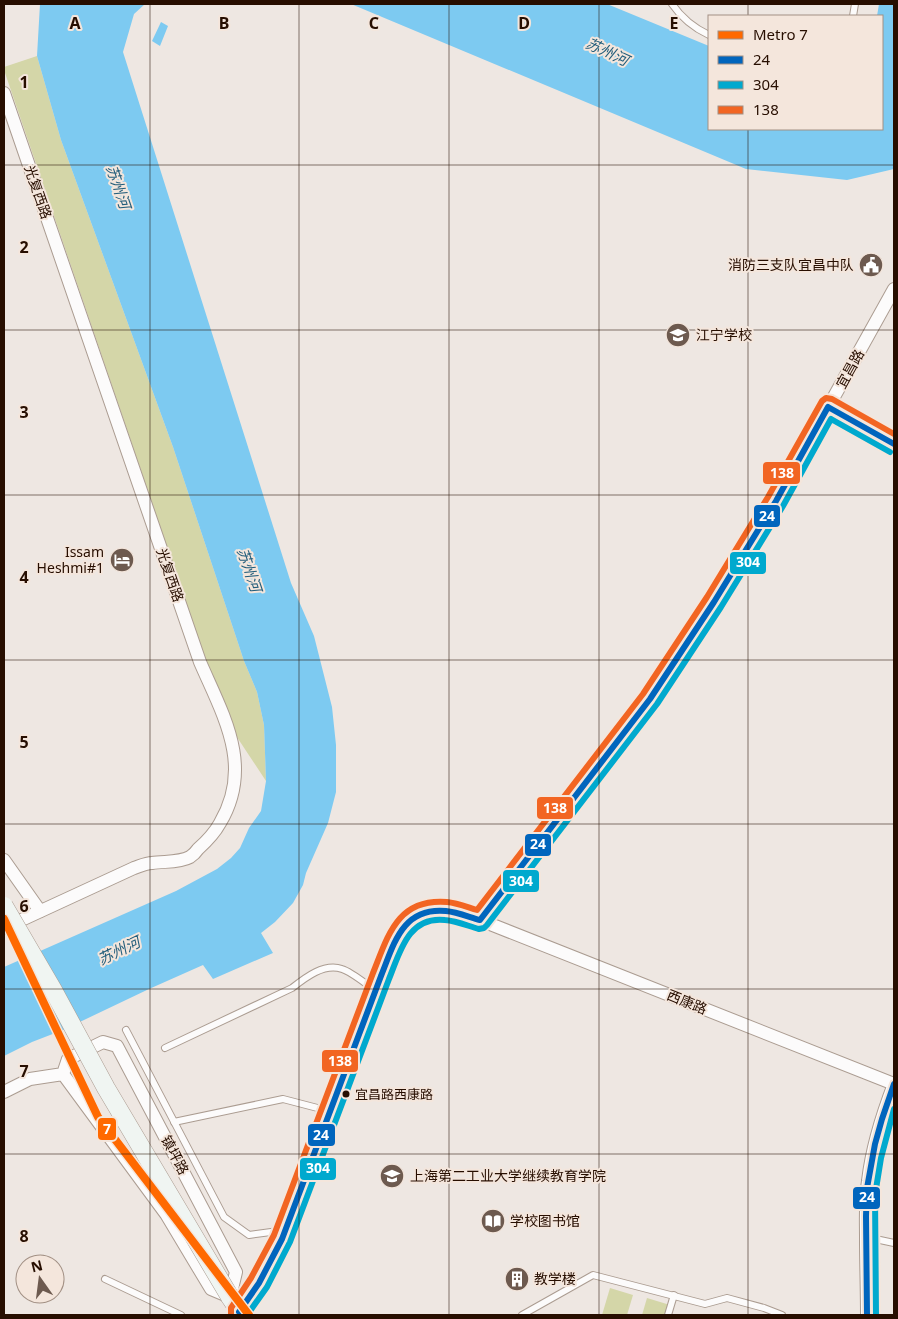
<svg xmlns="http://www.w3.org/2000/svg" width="898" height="1319" font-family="'Noto Sans','Noto Sans SC',sans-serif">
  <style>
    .green { fill: #d4d6a8 }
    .water { fill: #7dcaf1 }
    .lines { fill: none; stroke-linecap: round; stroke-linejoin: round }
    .service-casing { stroke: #ab9c91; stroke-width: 8 }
    .minor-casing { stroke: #ab9c91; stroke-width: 14 }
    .secondary-casing { stroke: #ab9c91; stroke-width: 19 }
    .service { stroke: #fcfbfb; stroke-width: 6 }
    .minor { stroke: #fcfbfb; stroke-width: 12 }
    .secondary { stroke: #f0f5f2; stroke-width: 18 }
    .secondary-bridge-casing { stroke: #ab9c91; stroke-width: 19; stroke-linecap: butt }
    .secondary-bridge { stroke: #f0f5f2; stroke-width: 18 }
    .bus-1-casing { stroke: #f4e6dc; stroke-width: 10 }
    .bus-2-casing { stroke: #f4e6dc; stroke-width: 10 }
    .bus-3-casing { stroke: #f4e6dc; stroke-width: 10 }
    .bus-1 { stroke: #0065bd; stroke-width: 6 }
    .bus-2 { stroke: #00a9ce; stroke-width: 6 }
    .bus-3 { stroke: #f26522; stroke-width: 6 }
    .metro-1-casing { stroke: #f4e6dc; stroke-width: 11 }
    .metro-1 { stroke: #ff6900; stroke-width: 8 }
    .grid { fill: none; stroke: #270e00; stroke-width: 1; stroke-opacity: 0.55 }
    .bus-dot { fill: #270e00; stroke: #f4e6dc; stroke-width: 2 }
    .labels { text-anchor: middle; stroke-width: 4; stroke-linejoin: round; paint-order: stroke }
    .bus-label { font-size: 13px; fill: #270e00; stroke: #f4e6dc; text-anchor: start }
    .street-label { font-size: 14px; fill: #270e00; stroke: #f4e6dc }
    .poi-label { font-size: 14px; fill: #270e00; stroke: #f4e6dc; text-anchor: start }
    .water-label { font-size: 15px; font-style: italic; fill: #225d7b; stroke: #f4e6dc }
    .grid-label { font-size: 16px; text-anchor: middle; font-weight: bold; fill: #270e00; stroke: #f4e6dc; stroke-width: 4; stroke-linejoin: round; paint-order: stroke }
    .line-badge { stroke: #f4e6dc; stroke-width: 2 }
    .badge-label { font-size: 14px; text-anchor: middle; font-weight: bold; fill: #fff }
  </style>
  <rect width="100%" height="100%" fill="#eee7e2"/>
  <g class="green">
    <path d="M37,56L61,140L173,447L244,661L257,692L264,725L266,781L227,722L4,70V67Z"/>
    <path d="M610,1288L633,1295L627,1315H602Z"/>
    <path d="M647,1298L670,1305L667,1315H642Z"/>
  </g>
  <g class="water">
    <path d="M40,4H145L134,14L123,52L291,583L314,636L332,707L336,745V792L328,823L306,873L303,885L293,903L275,922L261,933L273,953L213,979L203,965L149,989L63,1030L32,1042L4,1056V967L176,891L217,869L231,858L240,848L249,828L261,811L266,781L264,725L257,692L244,661L173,447L61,140L37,56Z"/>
    <path d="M351,4H607L709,46V129H882V16H877L879,4H894V169L847,180L746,169Z"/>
    <path d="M161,22L168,26L160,46L152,41Z"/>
  </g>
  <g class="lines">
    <g class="service-casing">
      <g id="service">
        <path d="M672,4C681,17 694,28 709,35"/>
        <path d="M853,16L855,4"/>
        <path d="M126,1030L224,1217L249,1235L286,1230"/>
        <path d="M165,1048L292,988C306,977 324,963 342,969C352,972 367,985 376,991"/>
        <path d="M174,1122L283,1099L329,1111"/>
        <path d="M866,1237L894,1243"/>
        <path d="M105,1279L181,1315"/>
        <path d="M522,1315L593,1275L705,1304L727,1298L764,1308L782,1315"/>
        <path d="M668,1315L674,1295"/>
      </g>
    </g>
    <g class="minor-casing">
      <g id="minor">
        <path d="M4,93L200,662C223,715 254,766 220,823C214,834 207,841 198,849C196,852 193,855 190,857C179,863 164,861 152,863C146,863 140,866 134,868L4,928"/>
        <path d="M828,407L894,444"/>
        <path d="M4,860L40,911"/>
        <path d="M480,920L650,699L714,602L776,501L894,289"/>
        <path d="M4,1092L30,1079L63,1074L166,1214L211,1289L230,1297L236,1272L117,1046L103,1042L68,1059L63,1074"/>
        <path d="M236,1315L259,1283L282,1239L338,1089L396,940C399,935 401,930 405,926C426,902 453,913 480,920L894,1084"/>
        <path d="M867,1315C867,1290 866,1264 866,1238C866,1219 865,1199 868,1181C872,1147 882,1115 894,1084"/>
      </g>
    </g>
    <g class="secondary-casing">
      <path id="secondary" d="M230,1297L242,1315"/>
    </g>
    <use href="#service" class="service"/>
    <use href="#minor" class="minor"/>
    <use href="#secondary" class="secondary"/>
    <g class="secondary-bridge-casing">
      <path id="secondary-bridge" d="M4,906L53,990L106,1088L230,1297"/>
    </g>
    <use href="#secondary-bridge" class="secondary-bridge"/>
    <g class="bus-1-casing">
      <g id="bus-1">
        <path d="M242,1315L239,1312L259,1283L282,1239L381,976C394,944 402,907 446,911C457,912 469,917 480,920L650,699L714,602L776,501L828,407L894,444"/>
        <path d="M867,1315L866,1216L867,1188L875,1144L882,1119L894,1084"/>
      </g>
    </g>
    <g class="bus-2-casing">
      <g id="bus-2">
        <path d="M250,1311L267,1287L290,1242L389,979C400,952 408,916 445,920C457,921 468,926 479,929L484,928L487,925L657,704L721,607L783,506L831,419L890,452"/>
        <path d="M876,1315L875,1195L881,1158L894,1109"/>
      </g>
    </g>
    <g class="bus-3-casing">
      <path id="bus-3" d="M231,1315V1308L251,1278L274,1235L373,973C388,936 397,898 447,902C457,903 467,907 477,910L643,694L707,597L768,497L822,401L826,398L832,399L894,434"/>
    </g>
    <use href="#bus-1" class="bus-1"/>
    <use href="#bus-2" class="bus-2"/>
    <use href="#bus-3" class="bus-3"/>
    <g class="metro-1-casing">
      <path id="metro-1" d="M4,919L98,1117L249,1315"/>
    </g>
    <use href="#metro-1" class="metro-1"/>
  </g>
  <path class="grid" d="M150,4V1315M299,4V1315M449,4V1315M599,4V1315M748,4V16M748,129V1315M4,165H894M4,330H894M4,495H894M4,660H894M4,824H894M4,989H894M4,1154H894"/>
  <defs>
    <g id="civic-disc" transform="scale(1.25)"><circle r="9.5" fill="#6d5a4f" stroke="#f4e6dc"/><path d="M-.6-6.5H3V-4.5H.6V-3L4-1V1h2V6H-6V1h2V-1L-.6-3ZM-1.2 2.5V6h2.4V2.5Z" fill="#fff"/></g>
    <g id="school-disc" transform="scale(1.25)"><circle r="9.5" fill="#6d5a4f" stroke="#f4e6dc"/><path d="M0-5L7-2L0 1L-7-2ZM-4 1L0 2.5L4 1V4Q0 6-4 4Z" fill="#fff"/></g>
    <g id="hotel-disc" transform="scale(1.25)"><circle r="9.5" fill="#6d5a4f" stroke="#f4e6dc"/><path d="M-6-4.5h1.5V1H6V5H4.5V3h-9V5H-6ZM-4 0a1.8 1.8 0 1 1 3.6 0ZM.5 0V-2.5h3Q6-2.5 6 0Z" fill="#fff"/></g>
    <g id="library-disc" transform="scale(1.25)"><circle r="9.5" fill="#6d5a4f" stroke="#f4e6dc"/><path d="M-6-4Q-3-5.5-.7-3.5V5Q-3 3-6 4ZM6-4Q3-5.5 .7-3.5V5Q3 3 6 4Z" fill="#fff"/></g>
    <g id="building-disc" transform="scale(1.25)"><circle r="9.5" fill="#6d5a4f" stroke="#f4e6dc"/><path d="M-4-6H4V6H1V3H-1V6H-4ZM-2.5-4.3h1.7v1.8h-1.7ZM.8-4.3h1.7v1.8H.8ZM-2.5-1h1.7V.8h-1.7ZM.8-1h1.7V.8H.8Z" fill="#fff"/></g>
  </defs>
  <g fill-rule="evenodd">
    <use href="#civic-disc" x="871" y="265"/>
    <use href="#school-disc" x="678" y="335"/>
    <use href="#hotel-disc" x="122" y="560"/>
    <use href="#school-disc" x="392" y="1176"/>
    <use href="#library-disc" x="493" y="1221"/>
    <use href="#building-disc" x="517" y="1279"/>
  </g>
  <circle class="bus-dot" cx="346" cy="1094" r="4.5"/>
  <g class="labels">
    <g class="bus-label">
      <text x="355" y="1099">宜昌路西康路</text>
    </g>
    <g class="street-label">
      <text transform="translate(38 192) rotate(71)" y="5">光复西路</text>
      <text transform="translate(850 369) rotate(-61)" y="5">宜昌路</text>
      <text transform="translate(170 575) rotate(71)" y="5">光复西路</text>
      <text transform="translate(687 1002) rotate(22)" y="5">西康路</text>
      <text transform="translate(175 1155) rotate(62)" y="5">镇坪路</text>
    </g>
    <g class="poi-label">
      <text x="854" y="270" text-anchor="end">消防三支队宜昌中队</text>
      <text x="696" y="340">江宁学校</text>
      <text x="104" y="557" text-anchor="end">Issam<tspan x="104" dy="16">Heshmi#1</tspan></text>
      <text x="410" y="1181">上海第二工业大学继续教育学院</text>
      <text x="510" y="1226">学校图书馆</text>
      <text x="534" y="1284">教学楼</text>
    </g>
    <g class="water-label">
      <text transform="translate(607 52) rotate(25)" y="5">苏州河</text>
      <text transform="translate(118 187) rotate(71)" y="5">苏州河</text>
      <text transform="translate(249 570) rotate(71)" y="5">苏州河</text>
      <text transform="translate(119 951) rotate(-26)" y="5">苏州河</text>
    </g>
  </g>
  <g class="grid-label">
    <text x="75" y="29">A</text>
    <text x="224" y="29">B</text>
    <text x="374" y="29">C</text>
    <text x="524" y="29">D</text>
    <text x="674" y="29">E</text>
    <text x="24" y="88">1</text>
    <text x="24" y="253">2</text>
    <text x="24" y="418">3</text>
    <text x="24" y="583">4</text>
    <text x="24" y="748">5</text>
    <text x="24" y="912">6</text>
    <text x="24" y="1077">7</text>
    <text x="24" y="1242">8</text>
  </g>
  <g class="line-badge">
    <rect x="762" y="461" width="39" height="24" rx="5" fill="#f26522"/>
    <rect x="753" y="504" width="28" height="24" rx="5" fill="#0065bd"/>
    <rect x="729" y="551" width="38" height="24" rx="5" fill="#00a9ce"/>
    <rect x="536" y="796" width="38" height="24" rx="5" fill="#f26522"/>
    <rect x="524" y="833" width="28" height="24" rx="5" fill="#0065bd"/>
    <rect x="502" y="869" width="38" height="24" rx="5" fill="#00a9ce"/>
    <rect x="321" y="1049" width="38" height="24" rx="5" fill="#f26522"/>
    <rect x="97" y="1117" width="20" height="24" rx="5" fill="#ff6900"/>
    <rect x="307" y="1123" width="29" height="24" rx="5" fill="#0065bd"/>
    <rect x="299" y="1157" width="38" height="24" rx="5" fill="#00a9ce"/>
    <rect x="852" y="1186" width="29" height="24" rx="5" fill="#0065bd"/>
  </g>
  <g class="badge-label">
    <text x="782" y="478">138</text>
    <text x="767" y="521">24</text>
    <text x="748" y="567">304</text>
    <text x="555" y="813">138</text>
    <text x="538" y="849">24</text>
    <text x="521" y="886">304</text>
    <text x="340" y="1066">138</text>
    <text x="107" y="1134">7</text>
    <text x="321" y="1140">24</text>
    <text x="318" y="1173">304</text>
    <text x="867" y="1202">24</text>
  </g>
  <rect width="898" height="1319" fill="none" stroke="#270e00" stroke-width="10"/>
  <rect x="708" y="15" width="175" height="115" fill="#f4e6dc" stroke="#a29084"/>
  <rect x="718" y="31" width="25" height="8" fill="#ff6900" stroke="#a29084"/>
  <text x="753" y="40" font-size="15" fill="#270e00">Metro 7</text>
  <rect x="718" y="56" width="25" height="8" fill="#0065bd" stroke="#a29084"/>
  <text x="753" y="65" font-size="15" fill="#270e00">24</text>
  <rect x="718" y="81" width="25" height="8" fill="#00a9ce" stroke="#a29084"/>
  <text x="753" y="90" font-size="15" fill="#270e00">304</text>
  <rect x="718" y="106" width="25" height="8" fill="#f26522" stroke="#a29084"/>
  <text x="753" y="115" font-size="15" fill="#270e00">138</text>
  <g transform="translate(40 1279) rotate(346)"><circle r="24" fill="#f4e6dc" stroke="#a29084"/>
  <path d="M0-4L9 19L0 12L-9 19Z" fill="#6d5a4f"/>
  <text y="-8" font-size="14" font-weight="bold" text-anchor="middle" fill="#270e00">N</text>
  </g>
</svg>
